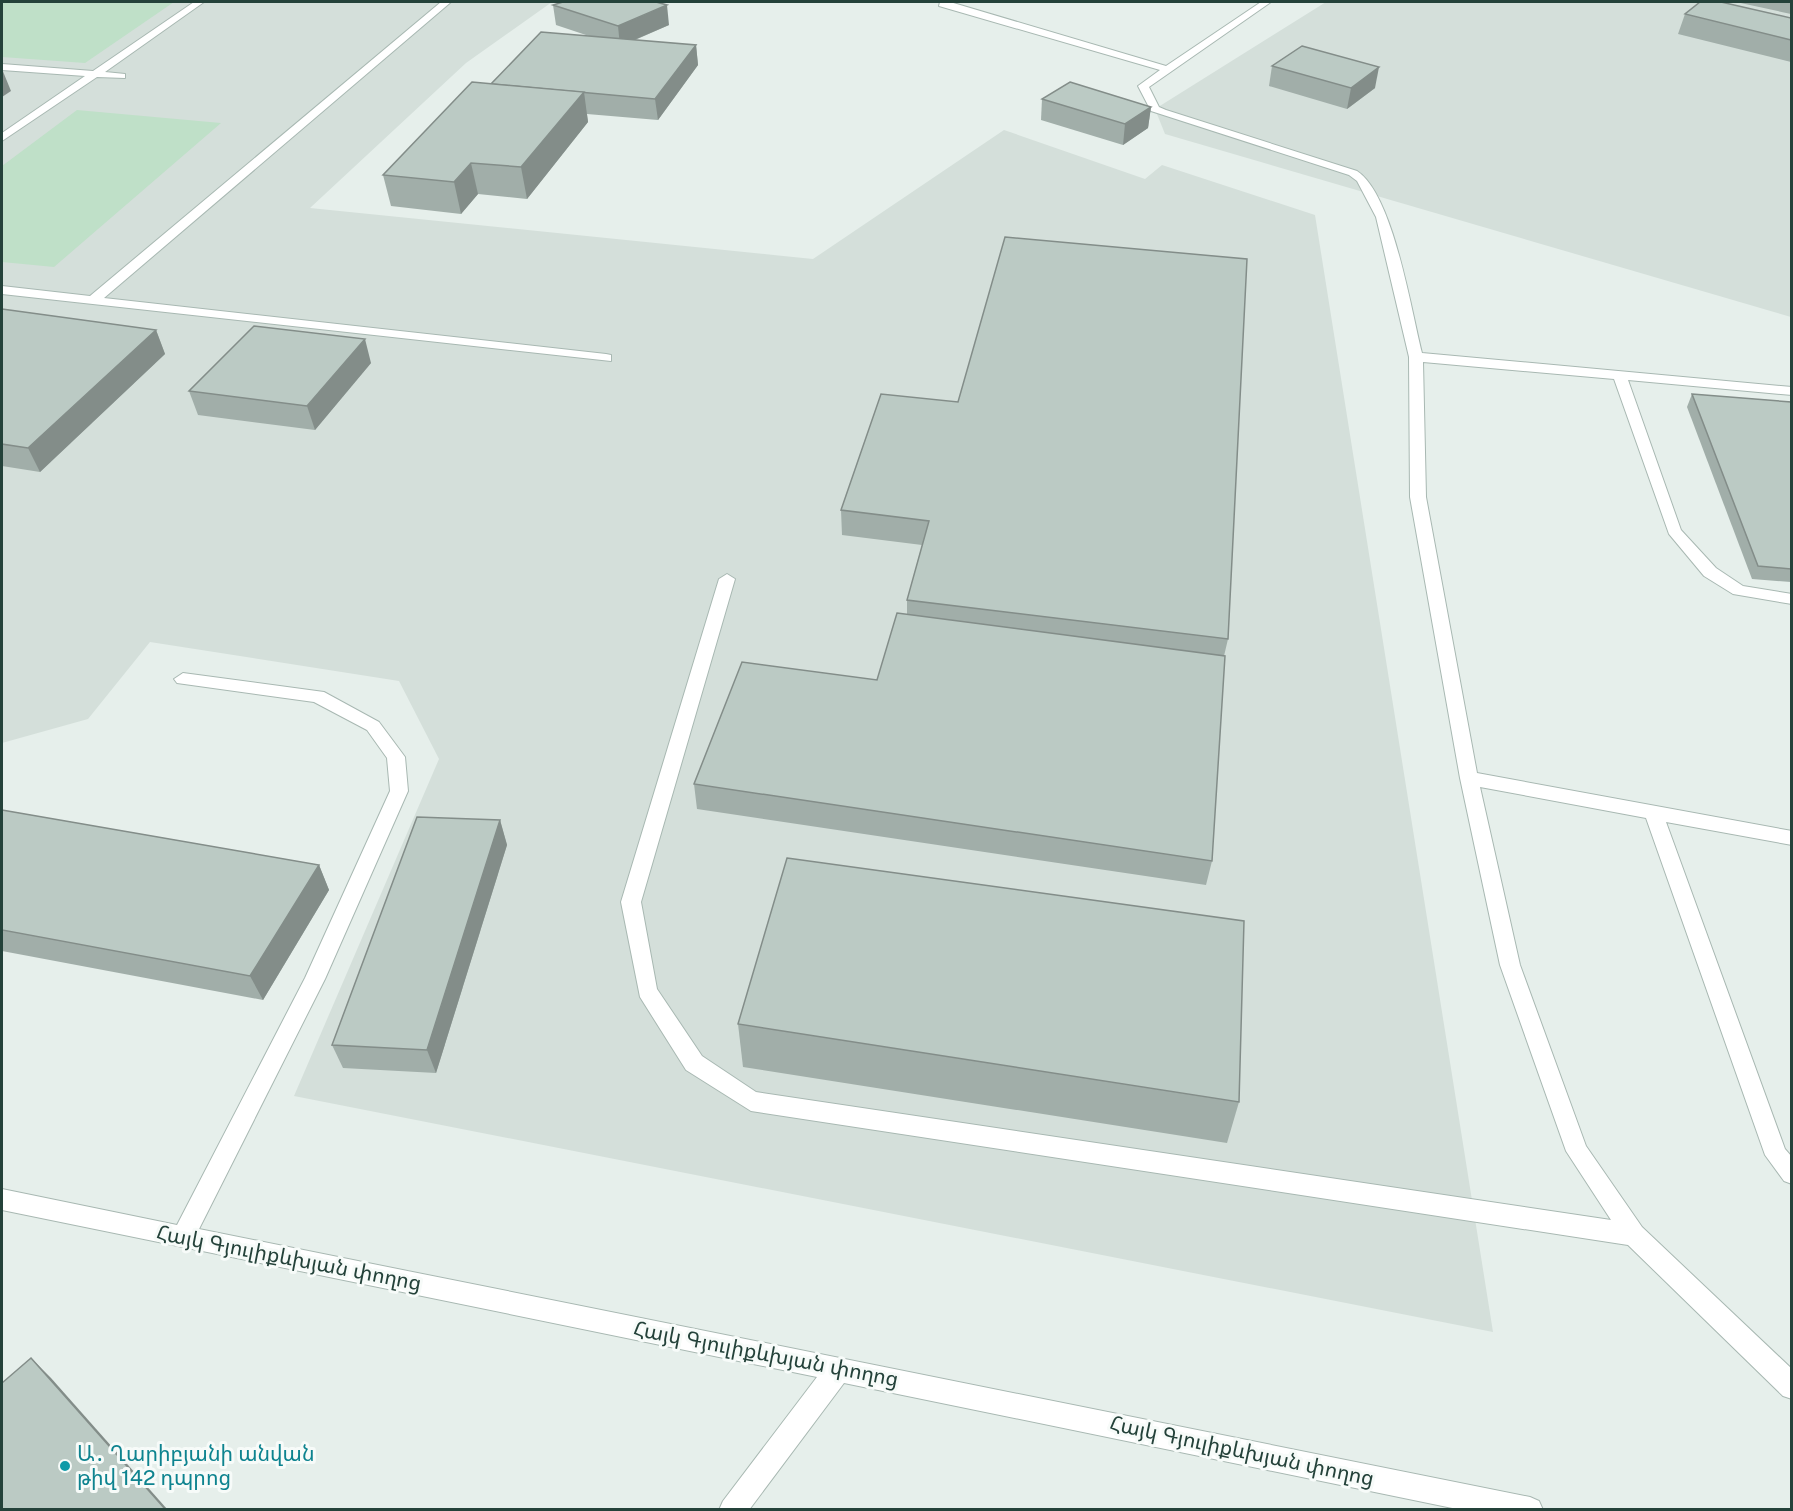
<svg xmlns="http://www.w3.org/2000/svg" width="1793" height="1511" font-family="'Public Sans','Noto Sans Armenian',sans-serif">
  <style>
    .built { fill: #d4dfda }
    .green { fill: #bfe0c8 }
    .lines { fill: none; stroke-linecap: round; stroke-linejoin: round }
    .minor-casing { stroke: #a8b8b2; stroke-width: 2 }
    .minor { fill: #fff; fill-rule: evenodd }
    .wall { fill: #a1aea9 }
    .shaded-wall { fill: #838d89 }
    .building { fill: #bbcac4; stroke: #838d89; stroke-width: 1.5 }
    .culture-dot { fill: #0f9aa8; stroke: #f7fbf9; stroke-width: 2 }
    .labels { text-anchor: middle; stroke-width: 6; stroke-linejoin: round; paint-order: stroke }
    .near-street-label { font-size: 21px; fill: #24423a; stroke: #f7fbf9 }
    .near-culture-label { font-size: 21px; fill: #0d838f; stroke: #f7fbf9; text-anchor: start }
  </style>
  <rect width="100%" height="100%" fill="#e6efeb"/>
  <g class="built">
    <path d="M2,2H552L466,63L310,208L813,259L1004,130L1145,179L1162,165L1315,215L1493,1332L294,1096L439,759L399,681L150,642L88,719L2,743Z"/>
    <path d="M1326,2H1791V317L1165,134L1155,109Z"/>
  </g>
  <g class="green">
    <path d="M2,2H174L85,63L2,57Z"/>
    <path d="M77,110L221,123L54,267L2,262V166Z"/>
  </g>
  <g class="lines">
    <g class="minor-casing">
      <g id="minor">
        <path d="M194,2H204L105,72L125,74V78L97,77L2,141V133L85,76L2,70V64L93,71Z"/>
        <path d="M441,2H451L104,298L606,354L611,355V361L2,294V286L90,296Z"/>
        <path d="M940,2H950L1166,66L1261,2H1271L1149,87L1159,107L1166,110L1357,171C1393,194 1411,310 1422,353L1792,387V395L1628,380L1681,530L1716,568L1743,586L1792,594V604L1733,594L1704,576L1669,534L1614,379L1423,362L1426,497L1477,773L1792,831V845L1666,822L1785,1149L1792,1157V1184L1784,1181L1765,1155L1646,818L1480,787L1520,965L1586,1146L1642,1227L1792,1369V1399L1783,1396L1628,1245L751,1111L686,1070L640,997L621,902L719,579L727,574L735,579L641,902L657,989L702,1056L756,1092L1611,1220L1566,1151L1500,965L1460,778L1410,497L1409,357L1376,217L1357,181L1349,175L1151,111L1138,86L1160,70L939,6Z"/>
        <path d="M183,673L324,692L379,722L405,757L408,791L325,979L199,1229L1530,1497L1539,1501L1543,1510H1462L844,1383L749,1510H719L723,1501L817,1377L2,1210V1189L177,1225L305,978L390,791L387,758L367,730L314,702L177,683L174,679Z"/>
      </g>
    </g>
    <use href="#minor" class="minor"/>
  </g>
  <g class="wall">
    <path d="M1736,2H1791V14Z"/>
    <path d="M553,5L669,25L635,40L696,45L698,65L658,120L587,114L588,122L527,199L478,194L461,214L391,206L383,175L589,36L556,25Z"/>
    <path d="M1685,14L1791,18V62L1678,34Z"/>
    <path d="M1272,66L1375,88L1347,109L1269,86Z"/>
    <path d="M1042,99L1151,107L1148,128L1123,145L1041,120Z"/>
    <path d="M2,309L156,330L165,354L40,472L2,466Z"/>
    <path d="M371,363L315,430L198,415L189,391Z"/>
    <path d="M881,394L1228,639L1224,656L1212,861L1206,885L697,809L694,784L877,680L907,615V600L922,545L842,535L841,510Z"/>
    <path d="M1692,394L1791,402V582L1752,579L1687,407Z"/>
    <path d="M2,810L319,865L329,890L263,1000L2,951Z"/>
    <path d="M500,820L507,845L436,1073L343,1068L332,1045Z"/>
    <path d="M738,1024L1239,1102L1227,1143L743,1067Z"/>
  </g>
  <g class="shaded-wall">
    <path d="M667,5L669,25L620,46L618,26Z"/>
    <path d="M696,45L698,65L658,120L655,99Z"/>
    <path d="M1379,67L1375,88L1347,109L1351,88Z"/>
    <path d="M2,69L11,91L2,97Z"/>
    <path d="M584,92L588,122L527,199L521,167Z"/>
    <path d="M1151,107L1148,128L1123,145L1125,124Z"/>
    <path d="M471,163L478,194L461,214L454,182Z"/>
    <path d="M156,330L165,354L40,472L28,448Z"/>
    <path d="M365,339L371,363L315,430L307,406Z"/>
    <path d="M500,820L507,845L436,1073L427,1050Z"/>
    <path d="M319,865L329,890L263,1000L250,976Z"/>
    <path d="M31,1358L51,1378L167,1509H165Z"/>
  </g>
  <g class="building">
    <path d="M563,2H656L667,5L618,26L553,5Z"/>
    <path d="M1700,2H1721L1791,18V40L1685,14Z"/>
    <path d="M541,32L696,45L655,99L491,84Z"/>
    <path d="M1302,46L1379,67L1351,88L1272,66Z"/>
    <path d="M472,82L584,92L521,167L471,163L454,182L383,175Z"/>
    <path d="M1070,82L1151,107L1125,124L1042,99Z"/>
    <path d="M1005,237L1247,259L1228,639L907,600L929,521L841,510L881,394L958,402Z"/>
    <path d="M2,309L156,330L28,448L2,444Z"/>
    <path d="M254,326L365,339L307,406L189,391Z"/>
    <path d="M1692,394L1791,402V569L1758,566Z"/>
    <path d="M897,613L1225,656L1212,861L694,784L742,662L877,680Z"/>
    <path d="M2,810L319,865L250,976L2,930Z"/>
    <path d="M417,817L500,820L427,1050L332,1045Z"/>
    <path d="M787,858L1244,921L1239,1102L738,1024Z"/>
    <path d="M31,1358L165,1509H2V1383Z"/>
  </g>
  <circle class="culture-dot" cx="65" cy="1466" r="6"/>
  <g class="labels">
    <g class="near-street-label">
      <text transform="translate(289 1258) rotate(11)" y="7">Հայկ Գյուլիքևխյան փողոց</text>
      <text transform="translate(766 1354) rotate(11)" y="7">Հայկ Գյուլիքևխյան փողոց</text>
      <text transform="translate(1242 1451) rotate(12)" y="7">Հայկ Գյուլիքևխյան փողոց</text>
    </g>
    <g class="near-culture-label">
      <text x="77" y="1461">Ա․ Ղարիբյանի անվան<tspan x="77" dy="24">թիվ 142 դպրոց</tspan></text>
    </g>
  </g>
  <rect width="1793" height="1511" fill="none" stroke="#24423a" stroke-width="6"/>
</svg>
